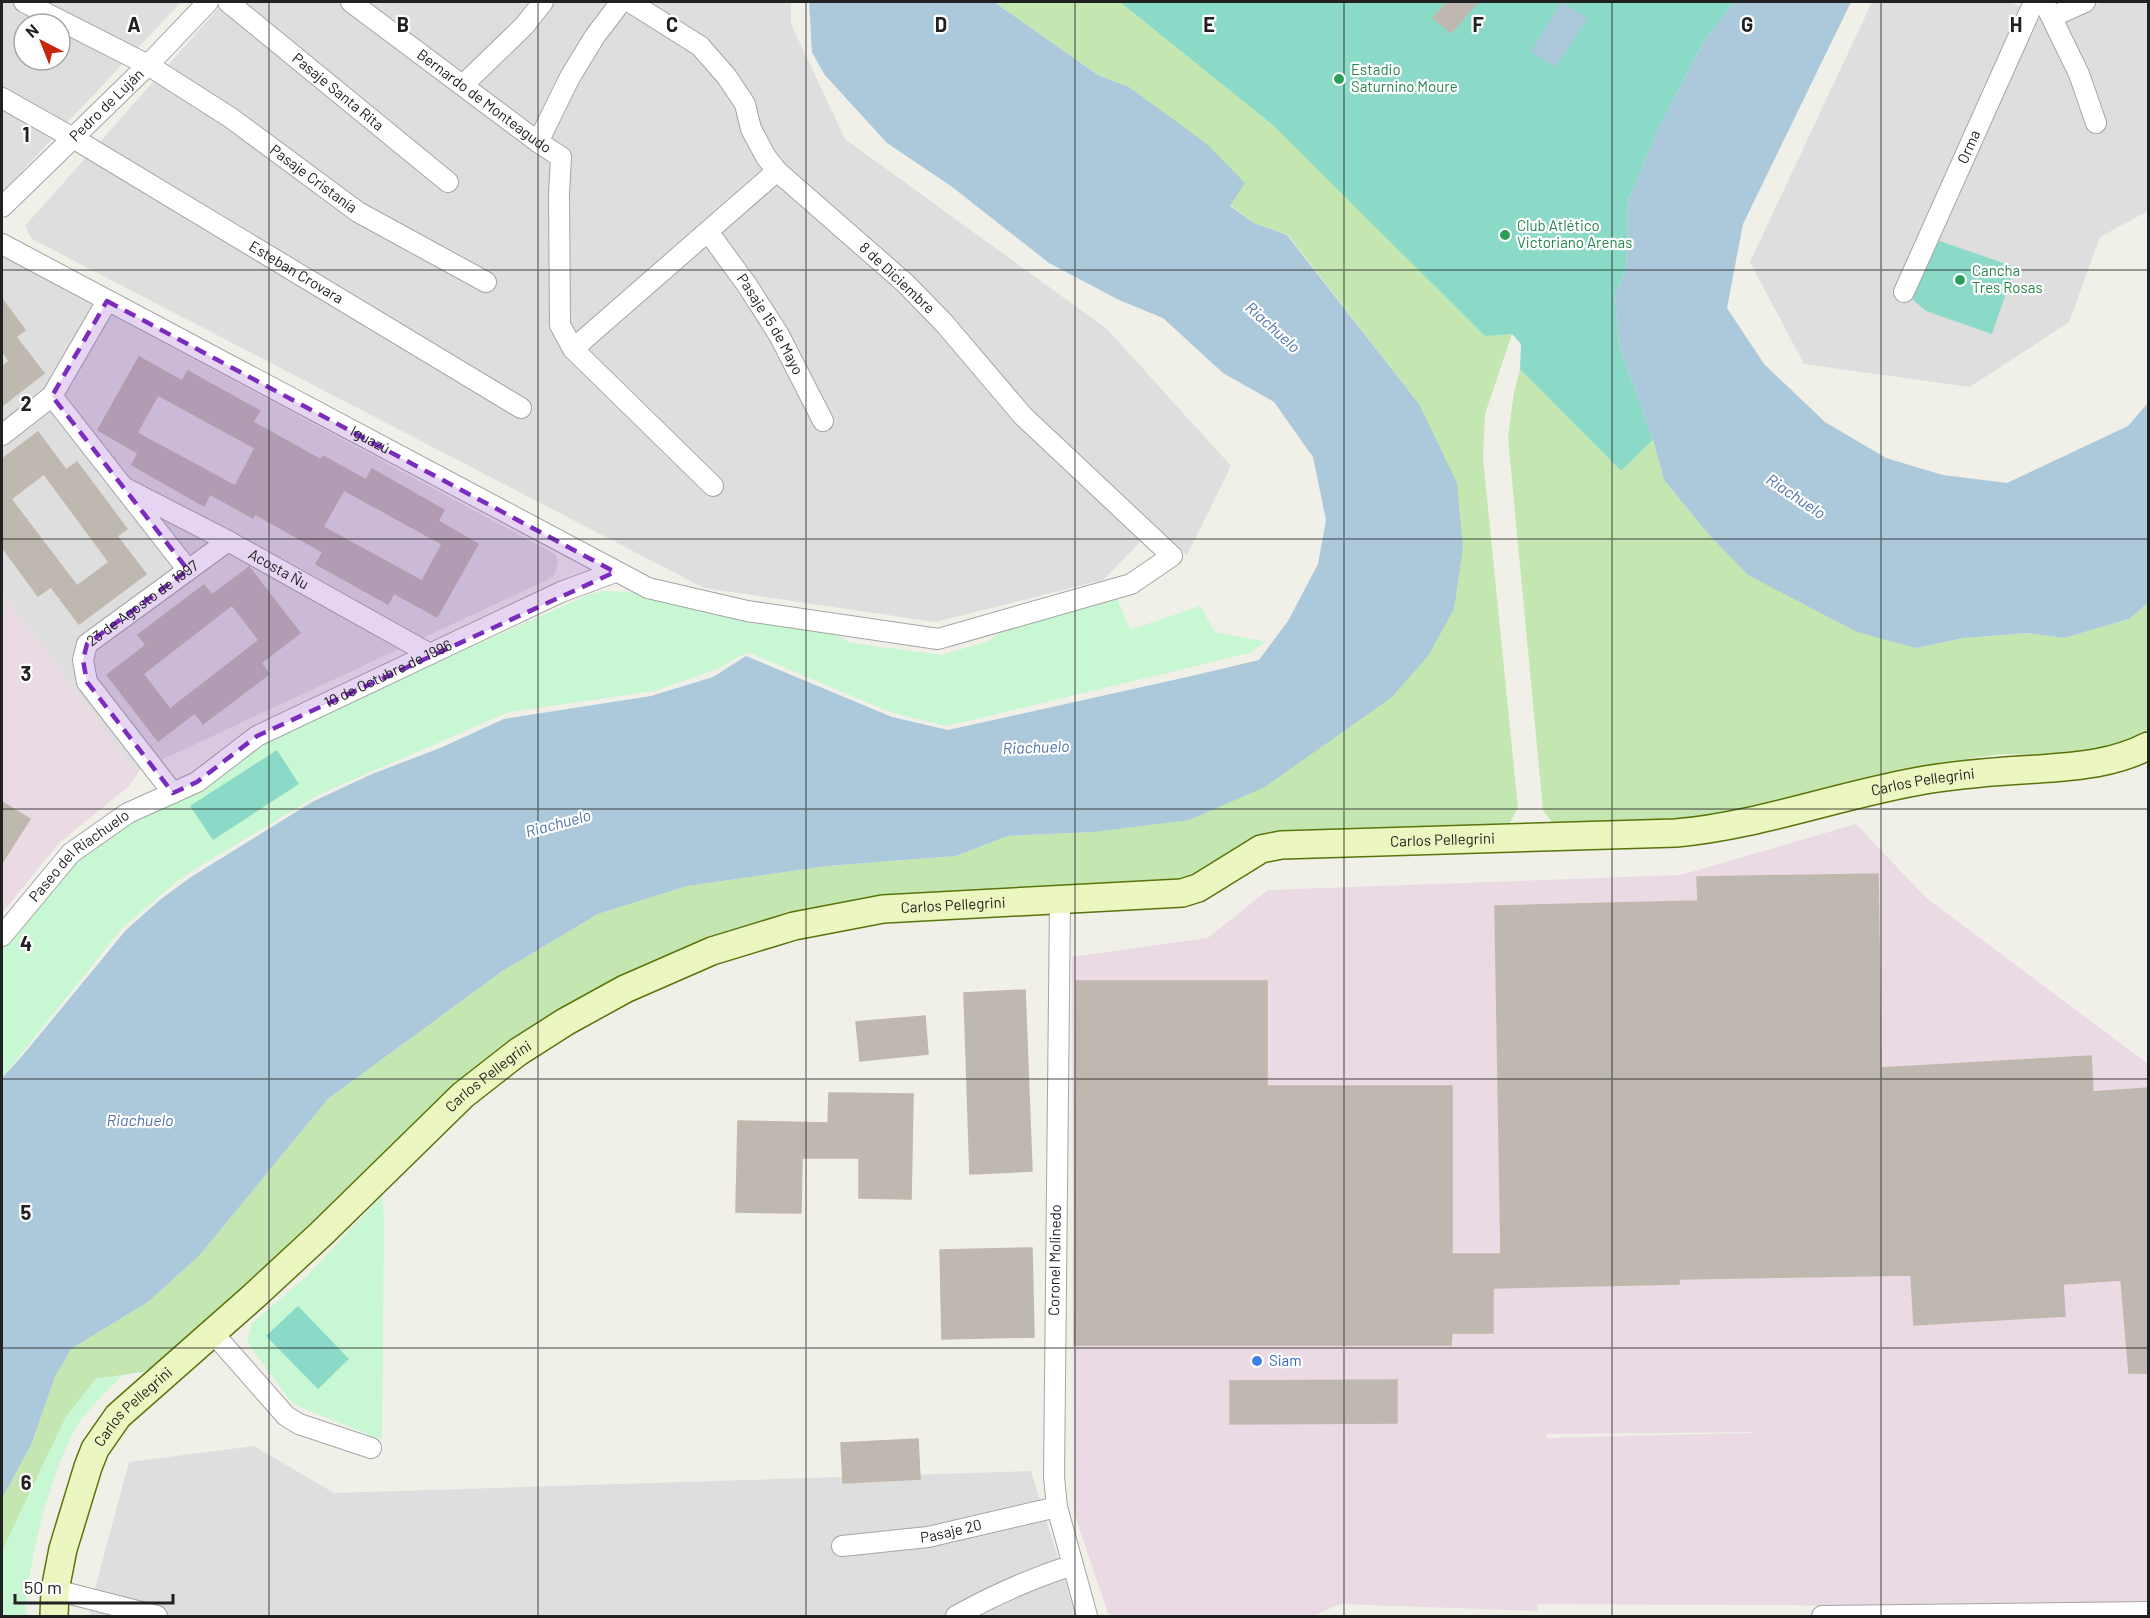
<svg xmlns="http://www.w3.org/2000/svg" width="2150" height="1618" font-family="Barlow,sans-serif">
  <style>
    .residential { fill: #dfdede; fill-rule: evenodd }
    .industrial { fill: #e9dae4; fill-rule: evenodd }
    .grass { fill: #c4e7b1 }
    .park { fill: #c8f7d3 }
    .pitch { fill: #8bdac8 }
    .water { fill: #abc9db }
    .building { fill: #beb8b1; stroke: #c1b8ab; stroke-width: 1.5; fill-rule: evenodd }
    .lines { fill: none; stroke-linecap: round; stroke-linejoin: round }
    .street-casing { stroke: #a5a5a5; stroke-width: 22 }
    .secondary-casing { stroke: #59740b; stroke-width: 30 }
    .street { stroke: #fff; stroke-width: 20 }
    .secondary { stroke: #ecf6c0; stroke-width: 27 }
    .marked { fill: #7b2cbf; fill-opacity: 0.2; stroke: #7b2cbf; stroke-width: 4.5; stroke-dasharray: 12 8; stroke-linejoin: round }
    .grid { fill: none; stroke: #212121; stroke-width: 1.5; stroke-opacity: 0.55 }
    .leisure-dot { fill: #2e9e5b; stroke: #fff; stroke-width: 2 }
    .shop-dot { fill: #3f7fe0; stroke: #fff; stroke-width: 2 }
    .labels { text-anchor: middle; stroke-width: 4.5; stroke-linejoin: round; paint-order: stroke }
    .leisure-label { font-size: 15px; fill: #27864d; stroke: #fff; text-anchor: start }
    .street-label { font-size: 15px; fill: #212121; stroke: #fff }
    .shop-label { font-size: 15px; fill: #366cbe; stroke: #fff; text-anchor: start }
    .water-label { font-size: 16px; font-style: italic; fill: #5171ac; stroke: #fff }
    .grid-label { font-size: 20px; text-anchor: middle; font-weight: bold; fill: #212121; stroke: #fff; stroke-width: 4.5; stroke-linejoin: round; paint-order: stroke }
  </style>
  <rect width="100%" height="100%" fill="#f0efe8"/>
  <g class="residential">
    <path d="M2,2H181L2,192ZM24,24H60V60H24Z"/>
    <path d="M224,2H791V24L845,139L1107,329L1231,466L1187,555L1153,529L1103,580L935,622L704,588L32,239L25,226Z"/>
    <path d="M1872,2H2011L2051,24L2102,2H2148V211L2100,237L2069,322L1970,387L1804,364L1750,262Z"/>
    <path d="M2,256L555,554L558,560L555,574L549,579L140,770L133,768L2,593Z"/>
    <path d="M254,1446L334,1493L1031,1471L1076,1616H91L89,1611L129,1462Z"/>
  </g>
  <g class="industrial">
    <path d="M2,593L133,768L140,770L129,786L59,843L2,913Z"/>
    <path d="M1856,824L1926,898L2148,1064V1607L1538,1604L1537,1611L1340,1604L1313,1616H1109L1074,1513L1072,957L1208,938L1268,890L1681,875ZM1753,1432V1433L1546,1438L1547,1434Z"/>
  </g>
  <g class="grass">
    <path d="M994,2H1120L1274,126L1512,334L1485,414L1483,458L1518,808L1505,831L1306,836L1194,882L880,904L712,944L433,1108L249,1283L149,1371L96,1379L66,1417L2,1551V1499L31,1445L55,1377L71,1349L148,1302L199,1256L328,1099L501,972L598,914L687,886L827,866L956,856L1008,836L1093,832L1265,787L1326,742L1419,404L1288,235L1254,223L1230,205L1129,87L1098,75Z"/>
    <path d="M1520,369L1621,471L1653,440L1664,480L1710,536L1748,575L1916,648L1964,638L2027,633L2064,638L2129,619L2148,603V731L2124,744L2075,755L2002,754L1972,758L1866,779L1699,821L1557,829L1543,810L1508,438L1514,392Z"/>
  </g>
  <g class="park">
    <path d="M604,591L635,592L830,631L850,643L942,655L989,641L1006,627L1116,595L1130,630L1200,606L1215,632L1266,642L1249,653L947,726L893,713L748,652L717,669L654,691L509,712L320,794L182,877L122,928L2,1078V947L68,869L98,841L268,737L590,594Z"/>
    <path d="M382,1196L384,1217L382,1440L293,1404L247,1342L252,1323L306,1277Z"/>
    <path d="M123,1375C110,1389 86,1410 77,1426C51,1470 26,1566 26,1616H2V1551L66,1417L96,1379Z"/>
  </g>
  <g class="pitch">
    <path d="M1120,2H1734L1703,43L1660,125L1628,201L1626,270L1615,295L1619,345L1653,440L1621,471L1520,369L1521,344L1512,334L1485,336L1274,126Z"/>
    <path d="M1928,237L2015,267L1992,334L1926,311L1904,292Z"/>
    <path d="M277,750L299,784L213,840L190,806Z"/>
    <path d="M298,1306L349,1359L318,1389L266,1336Z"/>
  </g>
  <g class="water">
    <path d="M809,2H994L1098,75L1129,87L1207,144L1245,183L1230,206L1254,223L1287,235L1419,404L1457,483L1463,548L1454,609L1428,656L1392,697L1265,787L1189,820L1093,832L1008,836L956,856L827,866L687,886L598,914L501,972L328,1099L199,1256L148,1302L71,1349L55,1377L31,1445L2,1499V1078L23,1055L126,930L161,899L191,877L312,802L372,774L440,748L504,719L651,696L713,677L746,656L892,717L948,730L1187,677L1259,660L1288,621L1318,564L1326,520L1313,457L1274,402L1223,373L1163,318L1119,300L1049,263L951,186L887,143L824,74L812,52Z"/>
    <path d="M1561,2L1588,18L1556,67L1531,52Z"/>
    <path d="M1734,2H1851L1743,224L1727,308L1764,364L1825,422L1886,458L1943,475L2007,483L2128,426L2148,403V603L2129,619L2064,638L2027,633L1964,638L1916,648L1857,632L1748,575L1710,536L1664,480L1653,440L1619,345L1615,295L1626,270L1628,201L1660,125L1703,43Z"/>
  </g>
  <g class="building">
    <path d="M1447,2H1477L1451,33L1433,18Z"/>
    <path d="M2,299L25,330L16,337L44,373L2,406V367L9,361L2,351Z"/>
    <path d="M139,357L182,381L188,371L260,411L253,422L321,460L323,456L366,480L372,469L444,510L438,521L478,544L437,617L394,593L388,604L316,564L323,552L255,514L253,518L210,494L204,506L132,465L138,453L98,430ZM158,395L255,448L235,486L137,433ZM344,490L442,544L422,581L323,527Z"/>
    <path d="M38,432L66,470L77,462L127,529L117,536L146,574L79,624L51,587L38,596L2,547V459ZM44,474L109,562L77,586L11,499Z"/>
    <path d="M249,567L300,633L261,663L269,674L203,724L195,713L158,741L107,675L146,645L138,635L204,585L212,595ZM232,605L259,640L170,709L143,674Z"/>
    <path d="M2,802L30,819L2,863Z"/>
    <path d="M1878,874L1881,1068L2091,1056L2093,1092L2148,1088V1373H2129L2121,1280L2063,1284L2065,1316L1914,1325L1911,1275L1679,1279V1284L1493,1288V1333H1452L1451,1345H1074L1076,981H1267V1086H1452V1254H1501L1495,906L1698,901L1697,877Z"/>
    <path d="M1025,990L1032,1171L970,1174L964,993Z"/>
    <path d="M925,1016L928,1054L860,1061L856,1022Z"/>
    <path d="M829,1093L913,1094L911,1199L859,1198V1158H802L801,1213L736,1212L738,1121L828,1123Z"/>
    <path d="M1032,1248L1034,1337L942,1339L940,1250Z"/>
    <path d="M1397,1380V1423L1230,1424V1381Z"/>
    <path d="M918,1439L920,1479L843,1483L841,1443Z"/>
  </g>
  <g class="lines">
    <g class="street-casing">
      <g id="street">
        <path id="s1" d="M24,2L148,65L231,118L358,212L486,282"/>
        <path id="s2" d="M228,2L448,182"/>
        <path id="s3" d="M351,2L538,142L561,157L559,194L560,325L573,349L713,486"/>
        <path d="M2044,2L2079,74L2096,123"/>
        <path d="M2052,17L2085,2"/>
        <path d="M463,85L524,26L543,2"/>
        <path id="s4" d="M2,98L73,138L521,408"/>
        <path d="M538,142L570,77L595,36L621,2"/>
        <path id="s5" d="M2,207L148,65L208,2"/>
        <path id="s6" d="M709,233L747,285L779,335L823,421"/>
        <path id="s7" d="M2,244L648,588L747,611L938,639L1131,584L1172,556L1023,416L944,323L905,283L777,171L766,157L751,129L745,104L727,77L700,46L630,2"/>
        <path id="s8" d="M1904,292L2034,2"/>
        <path d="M573,349L777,171"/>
        <path d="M52,396L188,570"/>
        <path d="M2,435L52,396L107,301"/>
        <path id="s9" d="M123,487L228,541L430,654"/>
        <path id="s10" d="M173,793L87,682L83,660L87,644L228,541"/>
        <path d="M1060,900L1054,1477L1057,1507L1087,1616"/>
        <path id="s11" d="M2,936L71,853L128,813L197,782L257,736L561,592L615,572"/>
        <path d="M213,1333L286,1416L299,1424L371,1448"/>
        <path id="s12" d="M842,1546L928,1537L1057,1507"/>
        <path d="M55,1590L157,1616"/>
        <path d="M956,1616C994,1595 1032,1578 1073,1565"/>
        <path d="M1822,1616L2148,1612"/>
      </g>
    </g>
    <g class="secondary-casing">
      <g id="secondary">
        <path id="s13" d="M54,1616L55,1590L63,1549L88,1467L95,1449L118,1416L254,1296L321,1234L463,1095L518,1052L565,1022L625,989L712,951L794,926L883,909L1182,893L1198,888L1261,849L1281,845L1676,833C1758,826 1842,794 1925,780C1962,774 2000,771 2038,769C2077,766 2113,764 2148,746"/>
      </g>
    </g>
    <use href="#street" class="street"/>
    <use href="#secondary" class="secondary"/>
  </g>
  <path class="marked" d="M107,301L615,572L257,736L197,782L173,793L87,682L83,660L87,644L188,570L52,396Z"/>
  <path class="grid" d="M269,2V1616M538,2V1616M806,2V1616M1075,2V1616M1344,2V1616M1612,2V1616M1881,2V1616M2,270H2148M2,539H2148M2,809H2148M2,1079H2148M2,1348H2148"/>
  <g class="leisure-dot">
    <circle cx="1339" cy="79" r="6"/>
    <circle cx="1505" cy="235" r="6"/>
    <circle cx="1960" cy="280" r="6"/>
  </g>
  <circle class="shop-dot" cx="1257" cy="1361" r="6"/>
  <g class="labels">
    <g class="leisure-label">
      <text x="1351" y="75">Estadio<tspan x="1351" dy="17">Saturnino Moure</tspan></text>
      <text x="1517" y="231">Club Atlético<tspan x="1517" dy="17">Victoriano Arenas</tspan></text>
      <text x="1972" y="276">Cancha<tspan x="1972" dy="17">Tres Rosas</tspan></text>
    </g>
    <g class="street-label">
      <text dy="5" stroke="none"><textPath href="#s2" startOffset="142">Pasaje Santa Rita</textPath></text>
      <text dy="5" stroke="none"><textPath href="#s3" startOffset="166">Bernardo de Monteagudo</textPath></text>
      <text dy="5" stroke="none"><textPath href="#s5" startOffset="146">Pedro de Luján</textPath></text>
      <text dy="5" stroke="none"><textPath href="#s8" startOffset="159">Orma</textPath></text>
      <text dy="5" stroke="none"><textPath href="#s1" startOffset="340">Pasaje Cristanía</textPath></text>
      <text dy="5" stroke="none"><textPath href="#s4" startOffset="342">Esteban Crovara</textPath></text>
      <text transform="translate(897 278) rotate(43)" y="5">8 de Diciembre</text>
      <text dy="5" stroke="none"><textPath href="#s6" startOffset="110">Pasaje 15 de Mayo</textPath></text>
      <text dy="5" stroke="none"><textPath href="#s7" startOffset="417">Iguazú</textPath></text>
      <text dy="5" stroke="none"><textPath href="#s9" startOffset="176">Acosta Ñu</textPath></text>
      <text dy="5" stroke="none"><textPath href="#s10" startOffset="248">23 de Agosto de 1997</textPath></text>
      <text dy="5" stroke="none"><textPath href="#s11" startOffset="474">10 de Octubre de 1996</textPath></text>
      <text dy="5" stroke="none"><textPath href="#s13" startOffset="2208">Carlos Pellegrini</textPath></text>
      <text dy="5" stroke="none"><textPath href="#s13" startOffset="1722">Carlos Pellegrini</textPath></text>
      <text dy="5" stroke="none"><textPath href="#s11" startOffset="112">Paseo del Riachuelo</textPath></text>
      <text dy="5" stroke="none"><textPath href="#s13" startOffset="1220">Carlos Pellegrini</textPath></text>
      <text dy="5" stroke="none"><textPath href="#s13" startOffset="716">Carlos Pellegrini</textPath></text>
      <text transform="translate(1055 1260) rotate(-89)" y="5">Coronel Molinedo</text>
      <text dy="5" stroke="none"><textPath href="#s13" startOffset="230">Carlos Pellegrini</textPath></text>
      <text dy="5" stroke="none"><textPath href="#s12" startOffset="110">Pasaje 20</textPath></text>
    </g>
    <g class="shop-label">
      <text x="1269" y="1366">Siam</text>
    </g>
    <g class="water-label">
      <text transform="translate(1273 327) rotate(42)" y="6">Riachuelo</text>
      <text transform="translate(1796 496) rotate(34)" y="6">Riachuelo</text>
      <text transform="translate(1036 747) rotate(-2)" y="6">Riachuelo</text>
      <text transform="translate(558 823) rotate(-15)" y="6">Riachuelo</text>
      <text x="140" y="1126">Riachuelo</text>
    </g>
  </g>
  <g class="grid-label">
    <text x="134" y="32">A</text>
    <text x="403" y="32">B</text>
    <text x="672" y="32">C</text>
    <text x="941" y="32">D</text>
    <text x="1209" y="32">E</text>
    <text x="1478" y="32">F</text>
    <text x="1747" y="32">G</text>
    <text x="2016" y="32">H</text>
    <text x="26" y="142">1</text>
    <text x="26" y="411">2</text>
    <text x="26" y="681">3</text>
    <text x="26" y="951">4</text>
    <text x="26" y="1220">5</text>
    <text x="26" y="1490">6</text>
  </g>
  <rect width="2150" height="1618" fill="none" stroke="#212121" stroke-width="6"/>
  <g transform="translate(42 42) rotate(318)"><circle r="28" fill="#ffffff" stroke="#a6a6a6" stroke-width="1.5"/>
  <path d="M0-4.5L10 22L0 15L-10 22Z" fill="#c6270b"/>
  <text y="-9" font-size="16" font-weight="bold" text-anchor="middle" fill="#212121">N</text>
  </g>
  <path d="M15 1594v9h158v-9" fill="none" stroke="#212121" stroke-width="3"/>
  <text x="24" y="1594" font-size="18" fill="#212121" stroke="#ffffff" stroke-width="4.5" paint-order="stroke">50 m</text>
</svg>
